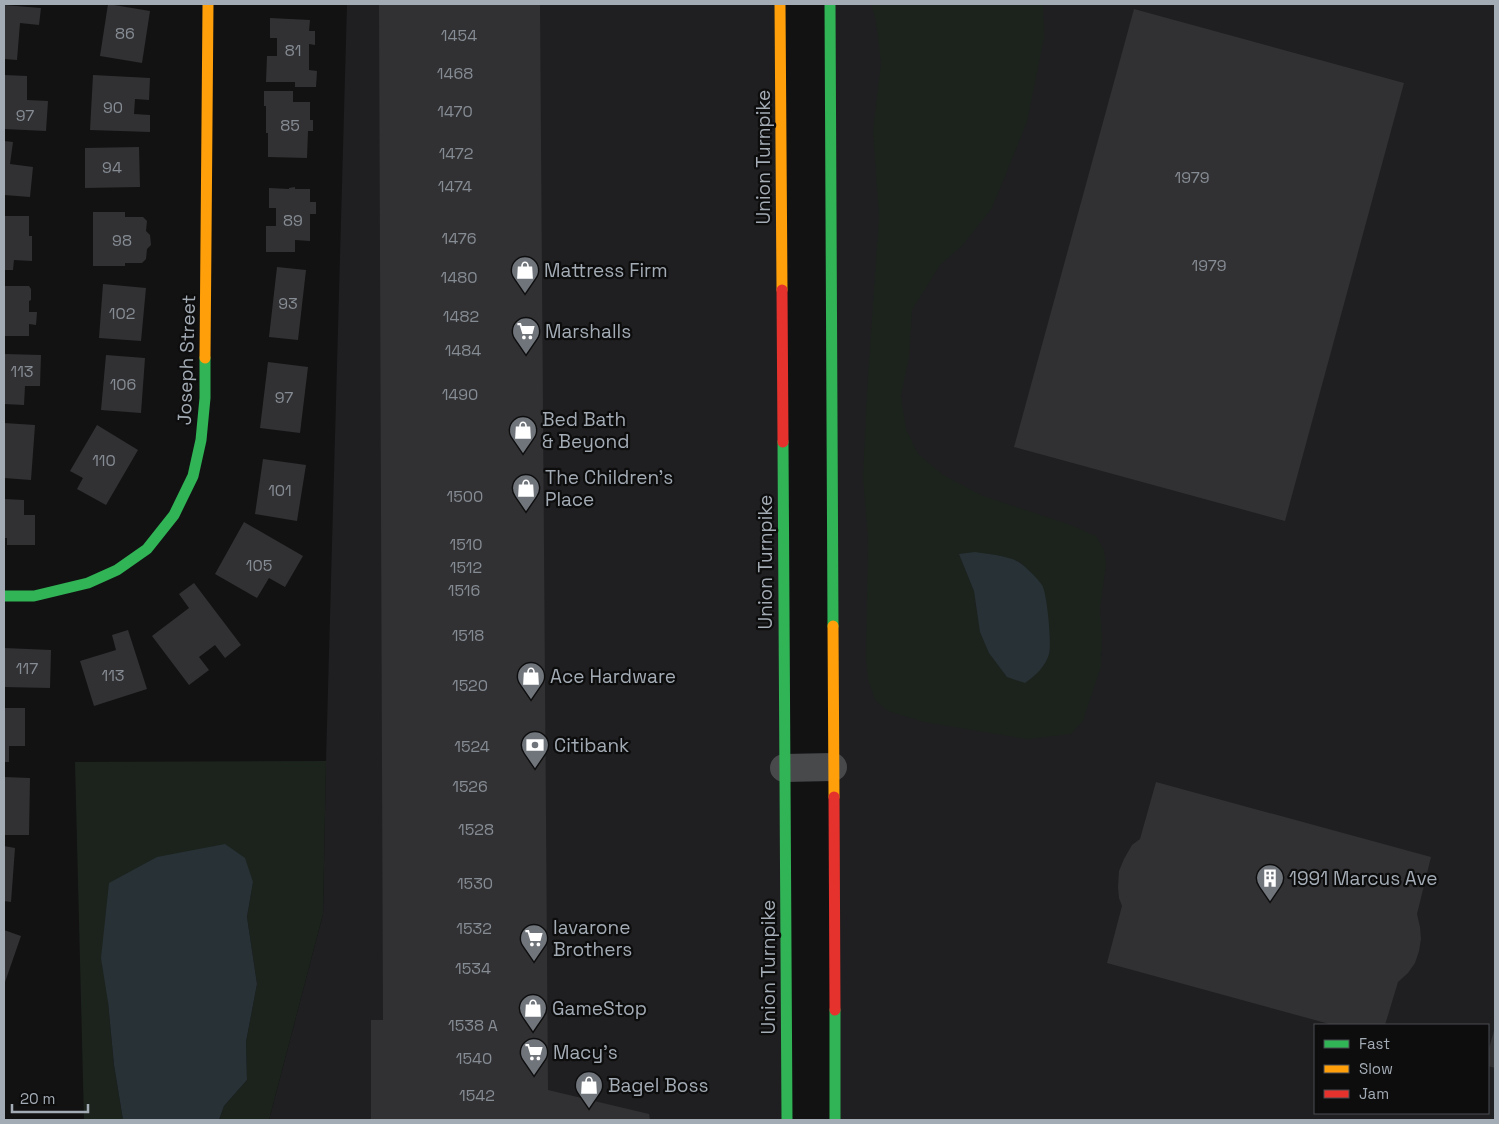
<svg xmlns="http://www.w3.org/2000/svg" width="1499" height="1124" font-family="'Space Grotesk',sans-serif">
  <style>
    .built { fill: #1f1f21; fill-rule: evenodd }
    .green { fill: #1c231d; fill-rule: evenodd }
    .water { fill: #283136 }
    .building { fill: #313133 }
    .lines { fill: none; stroke-linecap: round; stroke-linejoin: round }
    .street { stroke: #47494b; stroke-width: 28 }
    .fast { stroke: #30b455; stroke-width: 11 }
    .slow { stroke: #ff9f0a; stroke-width: 11 }
    .jam { stroke: #e5322d; stroke-width: 11 }
    .labels { text-anchor: middle; stroke-width: 4.5; stroke-linejoin: round; paint-order: stroke }
    .number-label { font-size: 16px; fill: #868c94 }
    .street-label { font-size: 19px; fill: #a3abb4; stroke: #0d0d0e }
    .poi-label { font-size: 19px; fill: #a3abb4; stroke: #0d0d0e; text-anchor: start }
  </style>
  <rect width="100%" height="100%" fill="#121213"/>
  <g class="built">
    <path d="M347,4H780L787,1120H269L323,914L326,761Z"/>
    <path d="M830,4H1495V1120H835ZM1315,1025H1488V1113H1315Z"/>
  </g>
  <g class="green">
    <path d="M871,4H1043L1044,38L1027,122L992,208L962,246L940,265L912,310L909,357L901,396L906,429L918,454L943,475L983,496L1068,524L1096,536L1104,550L1106,564L1100,609L1102,635L1101,667L1083,721L1071,734L1027,739L924,722L888,711L875,700L868,679L866,658L868,538L863,478L867,392L879,217L873,131L881,63L876,21ZM959,554L996,555L1020,562L1035,577L1049,633L1050,652L1043,667L1007,677L989,653L976,609L974,591Z"/>
    <path d="M326,761L323,914L269,1120H219L224,1106L247,1080L246,1042L257,984L247,917L253,882L108,1002L114,1065L123,1120H84L75,762Z"/>
  </g>
  <g class="water">
    <path d="M975,552C987,554 1011,556 1020,563C1026,567 1038,579 1042,585C1047,593 1052,644 1049,654C1045,667 1036,675 1025,683L1007,677L989,653L980,632L974,591L959,554Z"/>
    <path d="M225,844L245,858L253,882L247,917L257,984L246,1042L247,1080L224,1106L219,1120H123L114,1065L108,1002L101,958L109,883L157,857Z"/>
  </g>
  <g class="building">
    <path d="M108,4L150,11L142,63L100,56Z"/>
    <path d="M379,4H540L548,1090L649,1114L650,1120H371V1020H383Z"/>
    <path d="M4,5L41,8L39,25L20,23L17,60L4,59Z"/>
    <path d="M1134,9L1404,83L1285,521L1014,447Z"/>
    <path d="M270,18L310,20L309,31H315V45L309,44V70L317,71L316,87H295V82H266L267,56H277V38H270Z"/>
    <path d="M4,75L27,76V100L48,101L46,131L4,129Z"/>
    <path d="M93,75L150,78L149,100L135,99L134,114L150,115V132L90,130Z"/>
    <path d="M264,91H293V102H310V120H313V131H308L307,158L268,157V133H266V106H264Z"/>
    <path d="M4,141L13,142L10,164L33,167L30,197L4,195Z"/>
    <path d="M139,147L140,187L85,188V148Z"/>
    <path d="M295,187V189H310V202H316V214H310V241L295,240V252H266V226H276V208H269V188L289,189V188Z"/>
    <path d="M93,212H125V217H143L147,221L146,231L150,235L151,245L147,249L146,259L142,263H125V266H93Z"/>
    <path d="M4,216H29V236H32V261L14,260L13,270H4Z"/>
    <path d="M277,267L306,270L298,340L269,337Z"/>
    <path d="M103,284L146,288L141,341L99,338Z"/>
    <path d="M4,286H29L31,289V300L29,301V312H37L36,325L29,324V336H4Z"/>
    <path d="M4,354L41,355L40,386H25L24,405L4,404Z"/>
    <path d="M106,355L145,358L141,413L101,410Z"/>
    <path d="M268,362L308,367L300,433L260,428Z"/>
    <path d="M4,423L35,425L31,480L4,478Z"/>
    <path d="M97,425L138,450L106,505L77,489L83,478L70,471Z"/>
    <path d="M263,459L306,465L297,521L255,514Z"/>
    <path d="M4,499L24,500V515H35V545H7V538H4Z"/>
    <path d="M244,522L303,556L285,587L269,578L257,598L215,574Z"/>
    <path d="M194,583L241,645L225,658L215,645L199,657L209,670L189,685L152,636L189,608L179,594Z"/>
    <path d="M128,630L147,689L94,706L80,661L116,650L112,635Z"/>
    <path d="M4,648L51,650L50,688L4,687Z"/>
    <path d="M4,708H25V746H9V762H4Z"/>
    <path d="M4,777L30,778L29,835H4Z"/>
    <path d="M1156,782L1431,857L1417,914L1420,927L1421,939L1419,951L1415,963L1408,973L1398,982L1385,1025H1333L1107,963L1122,906L1119,898L1118,887L1119,871L1124,859L1132,845L1140,839Z"/>
    <path d="M4,846L15,848L11,902L4,901Z"/>
    <path d="M4,930L21,936L4,985Z"/>
    <path d="M1495,1027V1068L1488,1066V1052Z"/>
  </g>
  <g class="lines">
    <path class="street" d="M784,768L833,767"/>
    <g class="fast">
      <path d="M830,4L833,626"/>
      <path d="M783,442L787,1120"/>
      <path d="M4,596H34L88,583L117,570L147,549L174,515L193,476L201,440L205,398V358"/>
      <path d="M835,1010V1120"/>
    </g>
    <g class="slow">
      <path d="M780,4L782,290"/>
      <path d="M205,358L208,4"/>
      <path d="M833,626L834,797"/>
    </g>
    <g class="jam">
      <path d="M782,290L783,442"/>
      <path d="M834,797L835,1010"/>
    </g>
  </g>
  <defs>
    <g id="shop-pin" transform="scale(1.4375)"><path d="M0 17L-7.5 6A9.5 9.5 0 1 1 7.5 6Z" fill="#70757c" stroke="#0d0d0e"/><path d="M-5-2.5h2.3a2.7 3.5 0 0 1 5.4 0H5L5.5 6h-11ZM-1.5-2.5h3a1.5 2.3 0 0 0-3 0Z" fill="#fff"/></g>
    <g id="supermarket-pin" transform="scale(1.4375)"><path d="M0 17L-7.5 6A9.5 9.5 0 1 1 7.5 6Z" fill="#70757c" stroke="#0d0d0e"/><path d="M-6-5.5h2.5l.6 2H6L4.5 2H-2.5L-4.4-4H-6ZM-1.5 3.2a1.3 1.3 0 1 0 .1 0ZM3 3.2a1.3 1.3 0 1 0 .1 0Z" fill="#fff"/></g>
    <g id="bank-pin" transform="scale(1.4375)"><path d="M0 17L-7.5 6A9.5 9.5 0 1 1 7.5 6Z" fill="#70757c" stroke="#0d0d0e"/><path d="M-6-4H6V4H-6ZM0-2.3a2.3 2.3 0 1 0 0 4.6a2.3 2.3 0 1 0 0-4.6Z" fill="#fff"/></g>
    <g id="building-pin" transform="scale(1.4375)"><path d="M0 17L-7.5 6A9.5 9.5 0 1 1 7.5 6Z" fill="#70757c" stroke="#0d0d0e"/><path d="M-4-6H4V6H1V3H-1V6H-4ZM-2.5-4.3h1.7v1.8h-1.7ZM.8-4.3h1.7v1.8H.8ZM-2.5-1h1.7V.8h-1.7ZM.8-1h1.7V.8H.8Z" fill="#fff"/></g>
  </defs>
  <g fill-rule="evenodd">
    <use href="#shop-pin" x="525" y="270"/>
    <use href="#supermarket-pin" x="526" y="331"/>
    <use href="#shop-pin" x="523" y="430"/>
    <use href="#shop-pin" x="526" y="488"/>
    <use href="#shop-pin" x="531" y="676"/>
    <use href="#bank-pin" x="535" y="745"/>
    <use href="#building-pin" x="1270" y="878"/>
    <use href="#supermarket-pin" x="534" y="938"/>
    <use href="#shop-pin" x="533" y="1008"/>
    <use href="#supermarket-pin" x="534" y="1052"/>
    <use href="#shop-pin" x="589" y="1085"/>
  </g>
  <g class="labels">
    <g class="number-label">
      <text x="125" y="39">86</text>
      <text x="459" y="41">1454</text>
      <text x="293" y="56">81</text>
      <text x="455" y="79">1468</text>
      <text x="113" y="113">90</text>
      <text x="455" y="117">1470</text>
      <text x="25" y="121">97</text>
      <text x="290" y="131">85</text>
      <text x="456" y="159">1472</text>
      <text x="112" y="173">94</text>
      <text x="1192" y="183">1979</text>
      <text x="455" y="192">1474</text>
      <text x="293" y="226">89</text>
      <text x="459" y="244">1476</text>
      <text x="122" y="246">98</text>
      <text x="1209" y="271">1979</text>
      <text x="459" y="283">1480</text>
      <text x="288" y="309">93</text>
      <text x="122" y="319">102</text>
      <text x="461" y="322">1482</text>
      <text x="463" y="356">1484</text>
      <text x="22" y="377">113</text>
      <text x="123" y="390">106</text>
      <text x="460" y="400">1490</text>
      <text x="284" y="403">97</text>
      <text x="104" y="466">110</text>
      <text x="280" y="496">101</text>
      <text x="465" y="502">1500</text>
      <text x="466" y="550">1510</text>
      <text x="259" y="571">105</text>
      <text x="466" y="573">1512</text>
      <text x="464" y="596">1516</text>
      <text x="468" y="641">1518</text>
      <text x="27" y="674">117</text>
      <text x="113" y="681">113</text>
      <text x="470" y="691">1520</text>
      <text x="472" y="752">1524</text>
      <text x="470" y="792">1526</text>
      <text x="476" y="835">1528</text>
      <text x="475" y="889">1530</text>
      <text x="474" y="934">1532</text>
      <text x="473" y="974">1534</text>
      <text x="473" y="1031">1538 A</text>
      <text x="474" y="1064">1540</text>
      <text x="477" y="1101">1542</text>
    </g>
    <g class="street-label">
      <text transform="translate(763 157) rotate(-90)" y="7">Union Turnpike</text>
      <text transform="translate(186 360) rotate(-88)" y="7">Joseph Street</text>
      <text transform="translate(765 562) rotate(-90)" y="7">Union Turnpike</text>
      <text transform="translate(768 967) rotate(-90)" y="7">Union Turnpike</text>
    </g>
    <g class="poi-label">
      <text x="544" y="277">Mattress Firm</text>
      <text x="545" y="338">Marshalls</text>
      <text x="542" y="426">Bed Bath<tspan x="542" dy="22">&amp; Beyond</tspan></text>
      <text x="545" y="484">The Children's<tspan x="545" dy="22">Place</tspan></text>
      <text x="550" y="683">Ace Hardware</text>
      <text x="554" y="752">Citibank</text>
      <text x="1289" y="885">1991 Marcus Ave</text>
      <text x="553" y="934">Iavarone<tspan x="553" dy="22">Brothers</tspan></text>
      <text x="552" y="1015">GameStop</text>
      <text x="553" y="1059">Macy's</text>
      <text x="608" y="1092">Bagel Boss</text>
    </g>
  </g>
  <rect width="1499" height="1124" fill="none" stroke="#a3abb4" stroke-width="10"/>
  <rect x="1314" y="1024" width="175" height="90" fill="#0d0d0e" stroke="#494c50"/>
  <rect x="1324" y="1040" width="25" height="8" fill="#30b455" stroke="#494c50"/>
  <text x="1359" y="1049" font-size="15" fill="#a3abb4">Fast</text>
  <rect x="1324" y="1065" width="25" height="8" fill="#ff9f0a" stroke="#494c50"/>
  <text x="1359" y="1074" font-size="15" fill="#a3abb4">Slow</text>
  <rect x="1324" y="1090" width="25" height="8" fill="#e5322d" stroke="#494c50"/>
  <text x="1359" y="1099" font-size="15" fill="#a3abb4">Jam</text>
  <path d="M12 1104v8h76v-8" fill="none" stroke="#a3abb4" stroke-width="2.5"/>
  <text x="20" y="1104" font-size="15" fill="#a3abb4" stroke="#0d0d0e" stroke-width="4" paint-order="stroke">20 m</text>
</svg>
